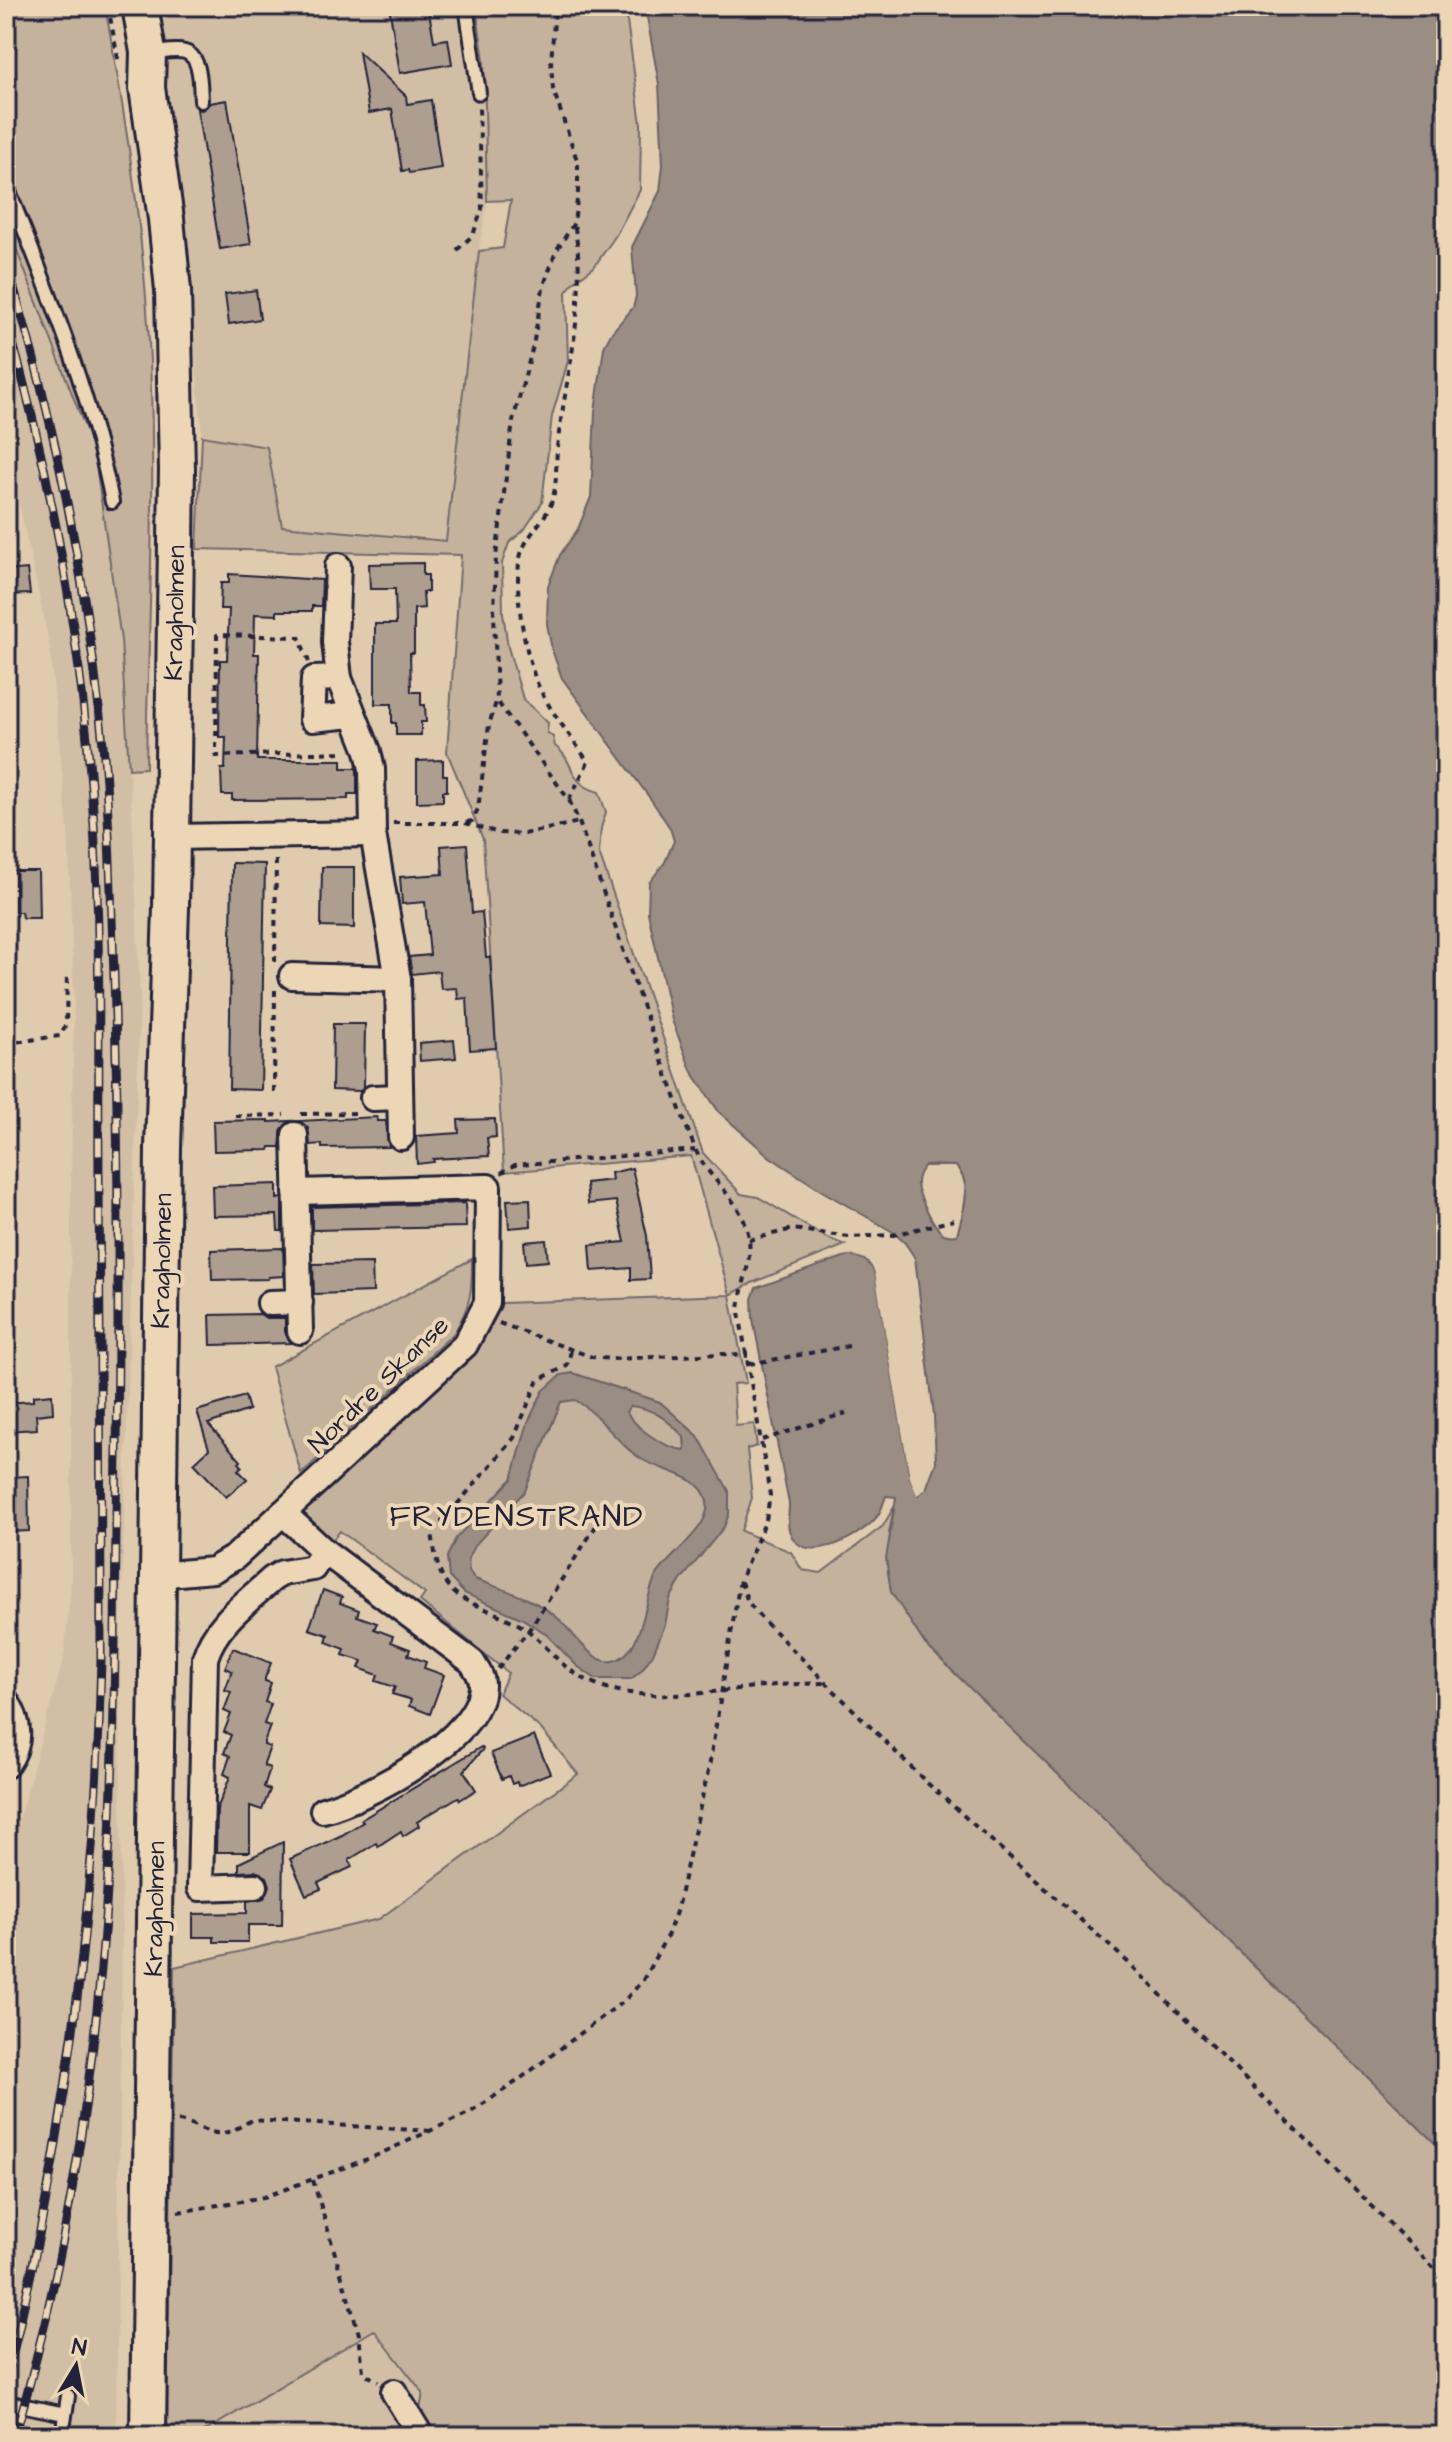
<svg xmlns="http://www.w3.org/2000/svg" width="1452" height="2442" font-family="'Architects Daughter',sans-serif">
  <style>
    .built { fill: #d1bea5 }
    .green { fill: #c4b29d; stroke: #736a6c; stroke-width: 2 }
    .water { fill: #9a8d83; stroke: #6a6266; stroke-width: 2; fill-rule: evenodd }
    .pier { fill: #e0cbae }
    .building { fill: #ae9e90; stroke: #22223b; stroke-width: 2 }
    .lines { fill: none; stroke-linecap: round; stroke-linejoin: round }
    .lane-casing { stroke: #22223b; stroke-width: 18 }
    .street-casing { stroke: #22223b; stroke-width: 30 }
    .secondary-casing { stroke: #22223b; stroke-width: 40 }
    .path { stroke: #22223b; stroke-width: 4; stroke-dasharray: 6 6; stroke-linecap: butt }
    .lane { stroke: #ecd6b5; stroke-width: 12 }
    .street { stroke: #ecd6b5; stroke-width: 24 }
    .secondary { stroke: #ecd6b5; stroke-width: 34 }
    .rail-casing { stroke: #22223b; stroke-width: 9 }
    .rail { stroke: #ecd6b5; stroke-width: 6; stroke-dasharray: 18; stroke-linecap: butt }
    .labels { text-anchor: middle; stroke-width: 8; stroke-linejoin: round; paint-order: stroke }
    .street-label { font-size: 26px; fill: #22223b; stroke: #ecd6b5 }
    .quarter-label { font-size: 30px; letter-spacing: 2px; fill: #22223b; stroke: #ecd6b5 }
  </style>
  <rect width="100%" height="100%" fill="#e0cbae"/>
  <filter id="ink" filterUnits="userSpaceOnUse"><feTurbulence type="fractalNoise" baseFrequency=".0125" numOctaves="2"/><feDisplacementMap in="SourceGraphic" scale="16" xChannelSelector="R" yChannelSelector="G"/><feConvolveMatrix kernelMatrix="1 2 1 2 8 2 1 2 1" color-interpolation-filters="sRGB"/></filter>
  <g filter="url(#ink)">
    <g class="built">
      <path d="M149,6H476L484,60L487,201L479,251L446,541L282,526L267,447L202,436L188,262Z"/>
      <path d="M6,222L94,451L121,640L133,828L140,997L120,1652L122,1935L116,2436H6V1865L64,1657L71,1584V1176L74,999L68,830L49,642L6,443Z"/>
      <path d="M374,2330L423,2393L418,2421L428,2436H197Z"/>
    </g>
    <g class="green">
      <path d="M6,6H105C127,123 145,242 150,361C156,497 148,633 146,768L129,769L121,640L94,451L6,222Z"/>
      <path d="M476,6H625L641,124L640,190L616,235L594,267L574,282L566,292L568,361L552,416L542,503L524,530L509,543L502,563L503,613L508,647L523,699L548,723L547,732L553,737L555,746C576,761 567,784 599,792L606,812L601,828L599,853L703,1153L741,1194L758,1197L825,1237L845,1245L752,1283L730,1295L746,1383L733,1384L736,1426L754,1424L757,1446L747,1449L752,1498L741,1531L791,1552L802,1570L821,1573L883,1526L894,1507L889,1533L933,1545L957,1235C963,1213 974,1186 956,1166H915L1446,484V2436H428L418,2421L423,2393L374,2330L197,2436H167L174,1967L379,1919L578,1774L541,1729L499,1694L508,1673L420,1601L425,1594L340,1531L330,1543L297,1513L469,1357L502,1303L730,1295L691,1156L504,1172L483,839L447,752L461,555L197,549L202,436L267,447L282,526L446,541L479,251L503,248L511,200L487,201L484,60Z"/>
      <path d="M472,1259C472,1293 471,1304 454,1333L301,1474L271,1367Z"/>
    </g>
    <g class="water">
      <path d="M645,6H1446V2154L925,1644L891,1592L886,1559L896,1497L886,1496C883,1504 881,1513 875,1519C859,1537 801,1569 789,1530C787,1523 789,1512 789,1504L753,1319L752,1299L756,1288L849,1255C863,1258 868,1260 875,1273L910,1478L918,1495L926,1489L936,1462L934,1415L915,1258L905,1243L893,1232L822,1191L770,1157L719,1112L691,1070L672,1020L648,913L649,883L665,862L674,841L670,828L652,801L562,678L552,650L547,624L548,586L560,555L578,529L591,497L595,412L604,347L612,332L633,308L636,296L632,247L660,191L663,165L659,84ZM925,1165L956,1166C974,1186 963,1212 957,1235C952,1236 949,1236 944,1234C935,1230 917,1193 917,1183C917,1175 921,1170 925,1165Z"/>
      <path d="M573,1373L660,1402L698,1436L729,1491V1514L724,1527L681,1580L670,1599L665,1625L653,1654L641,1671L631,1679H596L577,1666L545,1633L521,1618L464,1593L449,1577L447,1557L456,1538L512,1479L528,1422L543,1391L561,1375ZM575,1400C602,1415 617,1445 643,1460C662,1471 696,1475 705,1495C719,1524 668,1554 655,1578C644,1600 643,1656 612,1661C594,1665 573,1633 561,1621C538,1599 504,1590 475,1579L469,1571L468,1559L474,1546L525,1491L561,1402ZM630,1406C654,1408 668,1420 684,1437L685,1450C663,1448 639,1430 626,1412Z"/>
    </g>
    <path class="pier" d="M849,1251L866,1255L873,1259L879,1272L914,1476L919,1489L924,1482L926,1489L917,1495L910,1478L875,1273L870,1262L864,1258L849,1255L827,1258Z"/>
    <g class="building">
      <path d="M389,6H428L434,41L448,39L452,64L400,73Z"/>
      <path d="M359,52L406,96L407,104L431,100L441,168L409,173L408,170L402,171L392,109L369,113Z"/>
      <path d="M227,100L251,244L220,249L197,109L202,110L210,103Z"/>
      <path d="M256,290L260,319L229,324L225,294Z"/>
      <path d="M423,563V575H428V592H423L424,608L414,609V653H410L411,692H421V705H425L426,722H421V735H396V723H392V704H375V624H396L395,589H370L369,564Z"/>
      <path d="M27,569L30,594L6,595V571Z"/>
      <path d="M229,574L322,580L321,606H312V611H277V615L255,614L254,654H259L257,760H342V768H356L357,771V794H348V799L232,800V795H222L221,769H225L226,737H219L220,660H227L229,609H220L221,583H229Z"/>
      <path d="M443,760V775H447V791H443V801L417,802V761Z"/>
      <path d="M467,844L472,913L482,912L486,957H490L496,1048L470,1050L467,998L458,999L457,988L441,989L439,971L412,974L409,957L430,955L425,902L402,904L400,877L443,874L441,846Z"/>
      <path d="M232,863L265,864L261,1090L229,1089Z"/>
      <path d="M322,867H354V928L321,927Z"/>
      <path d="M15,871H38L39,918H22L21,912H15Z"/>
      <path d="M333,1024H365L364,1086L360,1091L332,1090Z"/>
      <path d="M454,1040L456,1058L420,1061L419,1043Z"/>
      <path d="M377,1117V1121H386L389,1147L322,1148V1144L310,1145L308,1128L298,1121Z"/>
      <path d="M495,1119L496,1137L487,1138L489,1156L433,1159L434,1162L417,1164L416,1136L459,1133L458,1120Z"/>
      <path d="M269,1120V1122L291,1121L282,1129L280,1147H270L269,1150L214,1151L213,1121Z"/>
      <path d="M632,1168L647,1236L650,1279L631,1280V1268L592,1271L590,1245L625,1242L616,1201L588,1204L586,1183L612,1180L611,1173Z"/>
      <path d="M277,1184V1199L282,1198V1231H278L277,1215L213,1216L212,1186Z"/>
      <path d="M530,1199L531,1226L509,1228L507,1200Z"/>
      <path d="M465,1203L466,1227L312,1230V1207Z"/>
      <path d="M546,1240L548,1261L526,1263L524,1242Z"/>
      <path d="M283,1248L284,1276L268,1277V1279L212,1280L211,1250Z"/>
      <path d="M372,1263L373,1292L314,1294L313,1264Z"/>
      <path d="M260,1314L266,1318H285V1332L291,1343L211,1345L210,1315Z"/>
      <path d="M52,1394L53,1413L36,1415L37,1429L6,1431V1403L33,1401V1396Z"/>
      <path d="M245,1396L249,1410L208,1424L241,1461L239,1463L242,1466L238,1470L247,1479L226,1497L194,1463L209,1449L197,1411Z"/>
      <path d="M28,1476L29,1531L7,1532L6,1493H10L9,1477Z"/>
      <path d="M323,1590L342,1597L340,1603L359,1610L357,1616L377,1623L374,1629L393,1636L391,1642L410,1649L408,1655L426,1662L424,1668L444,1675L430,1714L409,1706L411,1700L409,1699L392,1694L395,1687L376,1681L378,1675L359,1668L362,1661L343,1655L345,1649L326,1642L328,1635L309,1629Z"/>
      <path d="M233,1648L271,1663L265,1678V1681L271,1683L265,1702L271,1704L264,1724L270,1726L264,1742V1745L270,1747L264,1763V1766L270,1768L264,1787L270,1790L262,1810L250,1806V1852H216L217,1809L230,1777L224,1774L230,1756L224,1753L231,1735L224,1732L231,1714L224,1711L231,1692L225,1690L232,1671L225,1668Z"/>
      <path d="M534,1736L550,1773L518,1786L517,1782L512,1784L509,1776L502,1779L491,1753Z"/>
      <path d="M481,1747L483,1749L464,1771L476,1790L460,1800L458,1797L417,1822L419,1826L403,1836L401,1831L378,1846L376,1843L349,1860L352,1867L318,1883L321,1889L306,1895L290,1859L342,1835L363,1822L361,1820Z"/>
      <path d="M283,1842L282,1925H248V1942H214V1937H193V1914L247,1913V1901L264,1898L270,1886L267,1877L255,1871L239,1872V1863Z"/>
    </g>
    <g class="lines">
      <g class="lane-casing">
        <g id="lane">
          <path d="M466,6L479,93"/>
          <path d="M151,53C162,53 175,49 185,52C202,57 200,87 201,101"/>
          <path d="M6,184C47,288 91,393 112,502"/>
          <path d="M6,2402L65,2414"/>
          <path d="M62,2436L68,2396"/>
        </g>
      </g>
      <g class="street-casing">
        <g id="street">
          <path d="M338,566L335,642L339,678L368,751L372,769L373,834L398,979L401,1137"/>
          <path d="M339,678L314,679L312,719L352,715"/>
          <path d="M170,837L373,834"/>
          <path d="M292,976L398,979"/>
          <path d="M373,1098L400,1097"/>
          <path d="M295,1135L300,1331"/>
          <path d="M270,1303L300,1302"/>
          <path d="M283,1513L324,1551L472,1662C476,1669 482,1676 482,1684C483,1738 368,1798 323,1810"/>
          <path d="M157,1575L213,1570L235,1557L465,1345L487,1303L488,1187L296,1192"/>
          <path d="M6,1701C20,1722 22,1744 6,1765"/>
          <path d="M255,1886L200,1888L205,1658C215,1624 247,1602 272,1579L282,1573L313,1568L324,1551"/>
          <path d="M394,2392L421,2436"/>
        </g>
      </g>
      <g class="secondary-casing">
        <path id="secondary" d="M140,6L148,52L147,88L166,219L173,290L177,469L171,908L163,1148L148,2436"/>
      </g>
      <g class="path">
        <path d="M108,6L119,64"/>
        <path d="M457,250L473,235L482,209L479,107"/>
        <path d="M309,662L299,637L217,635L216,756L345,752"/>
        <path d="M569,800L588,762C572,737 550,712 538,685C525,655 512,585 521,554C527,534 546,520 552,501C558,483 555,459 558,440C568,367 588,298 574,223"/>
        <path d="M467,822L472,821L478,809L489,725L496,702"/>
        <path d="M393,823H465L499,833L524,834L579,822"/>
        <path d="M275,962L276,854"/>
        <path d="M6,1043L60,1036L66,1024L67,973"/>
        <path d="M274,1092L275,990"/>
        <path d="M301,1114L356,1113"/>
        <path d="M235,1116L284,1115"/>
        <path d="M501,1173L515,1165L695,1150"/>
        <path d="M749,1240L793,1229L849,1237L893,1235L954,1220"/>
        <path d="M499,1323L592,1357L612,1359L722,1354L748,1356"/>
        <path d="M571,1351L567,1366L538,1380L514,1438L448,1515L432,1530C439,1606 461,1594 518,1624C540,1636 552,1658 573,1672C627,1709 704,1692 764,1686C784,1684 805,1684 825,1683"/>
        <path d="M749,1364L849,1346"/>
        <path d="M762,1440L846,1413"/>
        <path d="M741,1582L748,1602L762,1619L926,1782L1130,1964L1446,2280"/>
        <path d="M498,1669L531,1627L596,1526"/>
        <path d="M178,2121C193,2122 208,2135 222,2133C233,2132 242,2125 252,2120L431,2131"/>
        <path d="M313,2180L359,2334L363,2372L378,2382"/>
        <path d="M178,2212L264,2197L373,2157L471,2112L516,2082L625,2000L643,1980L668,1934L677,1909L709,1767L740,1580L766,1520L770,1495L739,1312C740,1287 752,1264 749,1239C744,1199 707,1181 694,1146C652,1039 617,930 579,822L569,800L497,701L494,612L496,557L513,421L533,346L543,288L556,251L574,223L578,192V163L553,89L551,64L555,6"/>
      </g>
      <use href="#lane" class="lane"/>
      <use href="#street" class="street"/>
      <use href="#secondary" class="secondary"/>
      <g class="rail-casing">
        <g id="rail">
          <path d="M6,262C53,413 84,567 101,725C109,798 110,872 113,945C119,1115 119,1283 117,1453C115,1552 116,1651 113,1750C108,1981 80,2215 15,2436"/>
          <path d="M6,318C54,484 83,653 94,825C101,942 98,1060 99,1177C100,1338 101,1498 101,1659C96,1903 66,2144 6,2381"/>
        </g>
      </g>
      <use href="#rail" class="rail"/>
    </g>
  </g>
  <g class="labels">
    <g class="street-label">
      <text transform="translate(174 613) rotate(-89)" y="9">Kragholmen</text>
      <text transform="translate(161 1261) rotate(-89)" y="9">Kragholmen</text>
      <text transform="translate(378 1384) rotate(-44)" y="9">Nordre Skanse</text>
      <text transform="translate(154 1909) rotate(-89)" y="9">Kragholmen</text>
    </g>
    <g class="quarter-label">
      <text x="517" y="1526">FRYDENSTRAND</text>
    </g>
  </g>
  <rect width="1452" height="2442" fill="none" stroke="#ecd6b5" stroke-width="32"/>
  <rect x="16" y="16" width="1420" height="2410" fill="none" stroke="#22223b" stroke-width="3" filter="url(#ink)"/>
  <g transform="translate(76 2366) rotate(10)" stroke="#ecd6b5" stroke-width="6" paint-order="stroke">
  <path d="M0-6L14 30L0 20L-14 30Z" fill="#22223b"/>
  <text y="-12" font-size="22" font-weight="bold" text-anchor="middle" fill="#22223b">N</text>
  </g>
</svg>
